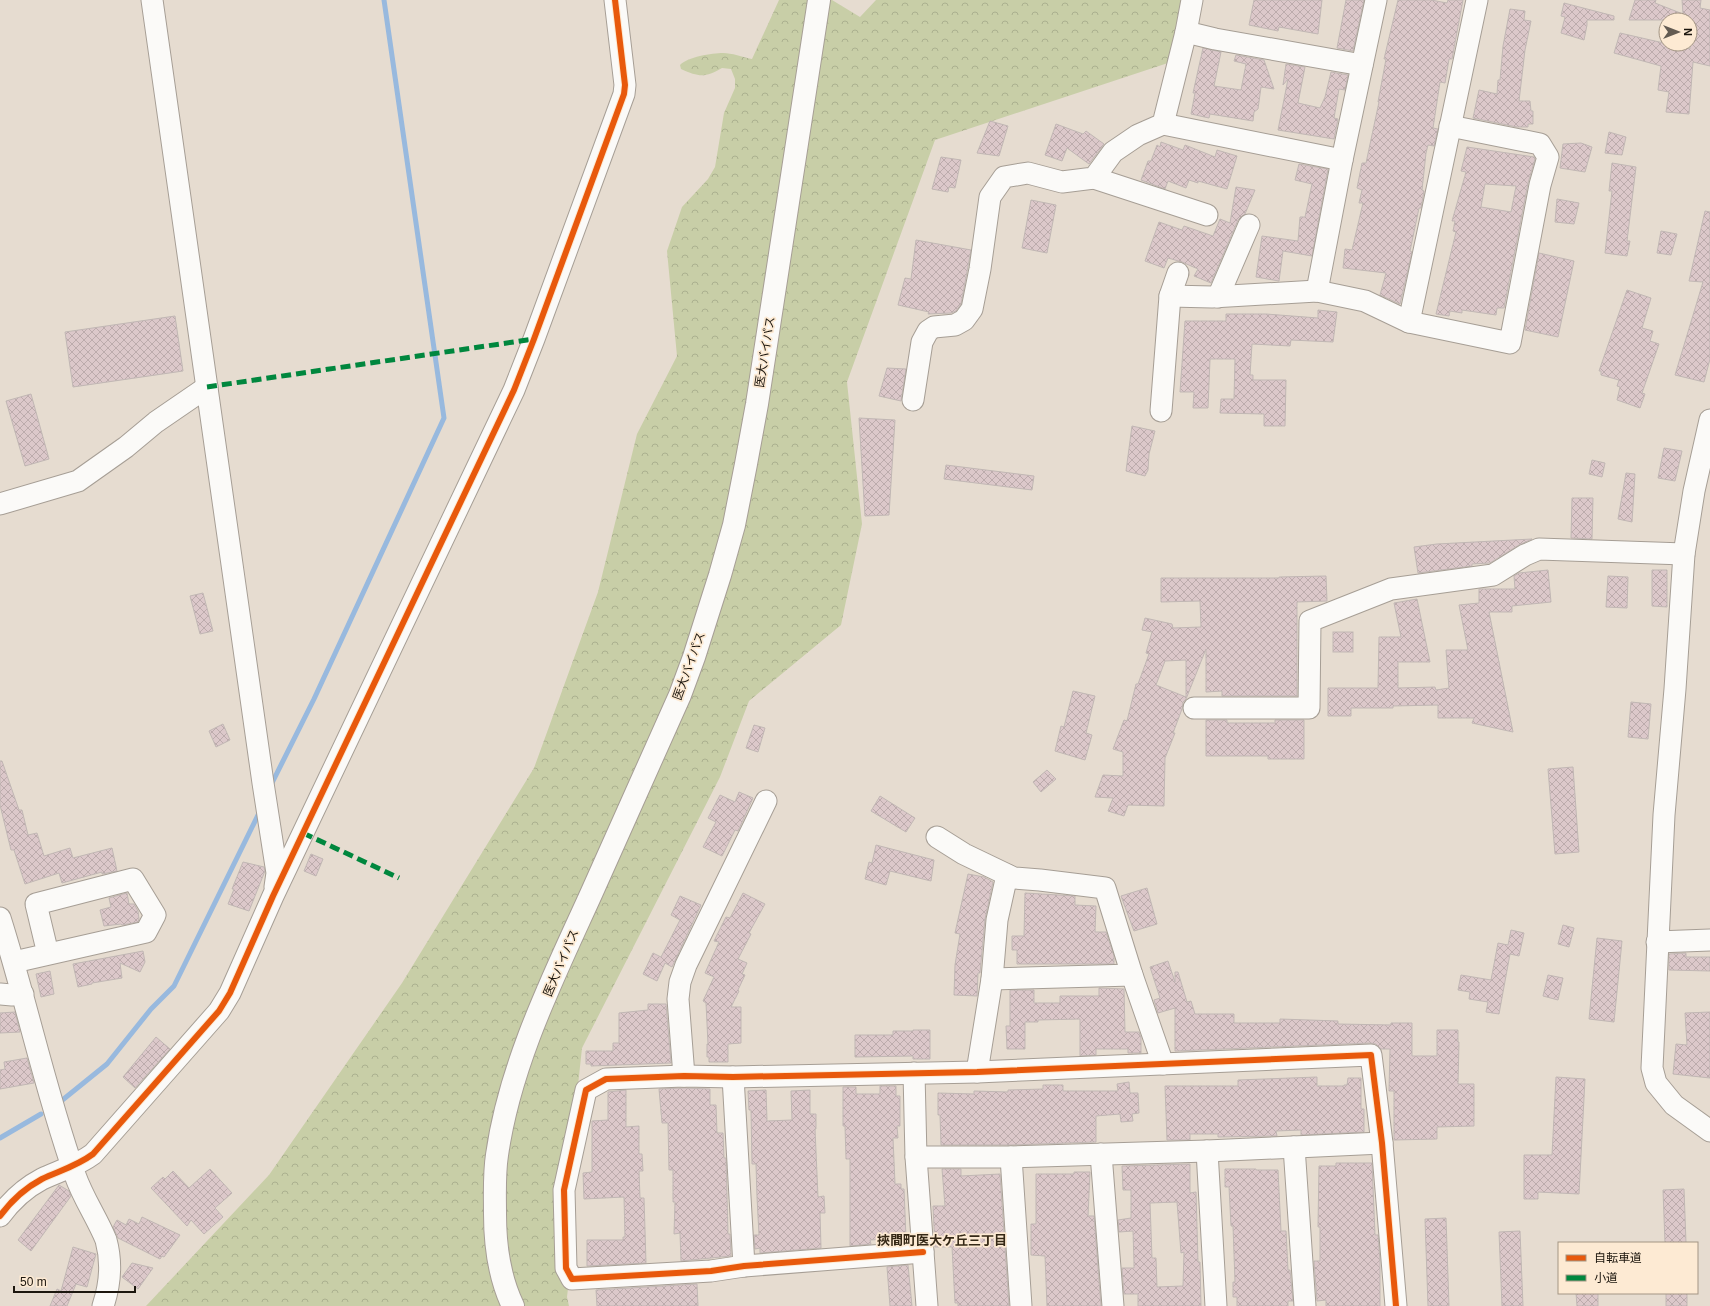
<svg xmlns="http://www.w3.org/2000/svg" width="1710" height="1306" font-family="Arial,'Noto Sans JP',sans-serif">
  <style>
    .forest { fill: url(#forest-crowns) }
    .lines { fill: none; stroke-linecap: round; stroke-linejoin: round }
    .stream { stroke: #98b9de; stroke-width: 5 }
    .building { fill: url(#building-cross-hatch); stroke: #c1b7b4; fill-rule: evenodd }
    .minor-casing { stroke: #a69e95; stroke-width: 23 }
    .major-casing { stroke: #a69e95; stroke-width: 24 }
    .minor { stroke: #fbfaf8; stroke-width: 21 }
    .major { stroke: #fbfaf8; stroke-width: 22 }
    .quiet { stroke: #00873e; stroke-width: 5; stroke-dasharray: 10 5; stroke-linecap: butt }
    .cycleway-casing { stroke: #fdead3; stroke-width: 8 }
    .cycleway { stroke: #e8590c; stroke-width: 6 }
    .labels { text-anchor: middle; stroke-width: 3.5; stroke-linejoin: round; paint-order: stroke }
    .street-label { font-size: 12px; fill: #1c160e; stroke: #fdead3 }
    .neighbourhood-label { font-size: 13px; font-weight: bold; fill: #352816; stroke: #fdead3 }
  </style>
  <defs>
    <pattern id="forest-crowns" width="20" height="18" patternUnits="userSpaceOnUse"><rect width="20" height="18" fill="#c8cea7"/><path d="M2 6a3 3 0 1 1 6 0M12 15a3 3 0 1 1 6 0" fill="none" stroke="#abb08f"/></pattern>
    <pattern id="building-cross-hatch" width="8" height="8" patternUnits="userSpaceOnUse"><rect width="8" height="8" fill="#dcc8ca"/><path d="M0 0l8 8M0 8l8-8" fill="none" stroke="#bcabac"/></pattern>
  </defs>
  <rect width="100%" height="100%" fill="#e6dcd0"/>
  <path class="forest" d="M779,0H832L860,17L876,0H1191L1180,59L935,140L847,382L862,524L841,625L749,701L720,777L582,1048L572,1141L569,1280L567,1297L569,1306H146L269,1175L402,983L534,768L598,592L637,434L677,356L667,251L682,207L708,179L715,167L724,113L735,88V79L731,69L722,68C705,78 699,77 681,69L680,65C687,57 712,53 723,53C732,53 742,57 752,59Z"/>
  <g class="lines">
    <g class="stream">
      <path d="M271,785L314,699L444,418L384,0"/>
      <path d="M60,1102L107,1064L151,1009L174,986L260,811"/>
      <path d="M0,1138L41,1114"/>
    </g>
  </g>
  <g class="building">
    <path d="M1254,0H1322L1318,34L1279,27L1278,31L1249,25Z"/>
    <path d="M1346,0H1364L1353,51L1337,48Z"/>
    <path d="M1398,0H1431L1447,3L1448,0H1463L1452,59H1449L1445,83L1440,82L1433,128L1438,129L1434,146L1428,145L1426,153L1422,190L1424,191L1421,208H1419L1410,251L1412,252L1400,304L1380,295L1386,273L1343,268L1345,249L1352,250L1363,203H1359L1362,190L1357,188L1362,163H1366L1379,102H1378L1386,59H1384Z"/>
    <path d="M1635,0H1656L1655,3L1683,14L1682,0H1701L1700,8L1710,10V66L1693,62L1689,114L1666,112L1669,92L1658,90L1661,66L1614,53L1620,33L1690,49V20H1629Z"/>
    <path d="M1564,3L1614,16V20H1587V25L1584,40L1561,33L1565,17L1561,16Z"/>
    <path d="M1510,9L1525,11L1524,20L1531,21L1525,50L1519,101H1530L1531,111H1533V124H1528V127H1517L1473,118L1479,90L1497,94L1498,80H1500L1503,46Z"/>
    <path d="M1203,48L1221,52L1214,86L1241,90L1246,64L1234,61L1236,55L1264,60L1274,89L1261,87L1258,109L1254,112L1253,121L1210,114L1209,118L1191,114L1195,93H1193Z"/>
    <path d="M1286,64L1305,67L1298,103L1320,108L1325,97L1331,72L1348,75L1345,90L1339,89L1334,118L1338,119L1334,139L1278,130L1288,79L1283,85Z"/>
    <path d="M990,121L1008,126L999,156L977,153Z"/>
    <path d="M1056,124L1083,134L1086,131L1104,144L1089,164L1067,148L1062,161L1045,155Z"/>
    <path d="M1609,132L1626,137L1622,155L1605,153Z"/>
    <path d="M1161,142L1183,150L1185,145L1215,157L1217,150L1237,156L1227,189L1198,181V183L1189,180L1186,188L1168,181L1165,189L1141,180L1148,161H1151L1157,145L1160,147Z"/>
    <path d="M1581,143L1592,147L1585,172L1560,168L1563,144Z"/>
    <path d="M1467,147L1534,157L1535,159L1528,183L1504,308H1497L1496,315L1462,310V313L1450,311L1449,316L1436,314L1456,232L1453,231L1455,221H1452L1466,172L1461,171ZM1485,184L1516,186L1511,212L1481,207Z"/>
    <path d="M941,157L961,160L955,188L949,187L948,192L932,189Z"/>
    <path d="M1612,163L1636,167L1627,241H1630L1627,256L1605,253L1612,191H1609Z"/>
    <path d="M1299,164L1328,169L1312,256L1283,251L1279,281L1256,277L1262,236L1298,241L1300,217H1305L1312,184L1295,180Z"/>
    <path d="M1236,187L1255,190L1245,214L1238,220L1211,283L1194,276L1198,269L1182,262L1168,258L1164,268L1145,261L1159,222L1182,230L1184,226L1213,236L1220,219L1230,223Z"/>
    <path d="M1557,199L1579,203L1574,224L1555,222Z"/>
    <path d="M1031,200L1056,205L1047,253L1022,248Z"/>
    <path d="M1705,211L1710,212V359L1704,382L1675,375L1703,282L1689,281Z"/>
    <path d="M1661,231L1677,234L1671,255L1657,253Z"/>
    <path d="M916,240L971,250L961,304L956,311L951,313L928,314L929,312L898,305L905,278L911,279Z"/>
    <path d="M1539,253L1574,261L1558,337L1525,330Z"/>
    <path d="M1627,290L1651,298L1642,328L1653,331L1650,341L1659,344L1642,393L1645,394L1640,408L1617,400L1620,387L1617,386L1619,380L1601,375V371H1599Z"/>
    <path d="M1318,310L1337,312L1333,342L1291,340L1290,346L1252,344L1250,375H1253V380H1286L1285,426H1264V414L1220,413L1221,399H1234L1235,359H1210L1208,408H1193L1194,392H1180L1185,321H1226V314H1266L1318,318Z"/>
    <path d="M175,316L183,371L73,387L65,332Z"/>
    <path d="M887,368L906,369L901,401L879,396Z"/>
    <path d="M31,394L49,459L25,466L6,401Z"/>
    <path d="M859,418L895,420L889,515L865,516Z"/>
    <path d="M1132,426L1155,431L1149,454L1148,470L1145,476L1126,471Z"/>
    <path d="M1664,448L1682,451L1675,481L1658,478Z"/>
    <path d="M1592,460L1605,463L1602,477L1589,474Z"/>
    <path d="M946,465L1034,476L1032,490L944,479Z"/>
    <path d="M1626,473L1635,474L1632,522L1618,519Z"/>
    <path d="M1572,498H1593L1592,539L1571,538Z"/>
    <path d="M1532,539L1519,545L1490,563L1472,564V566L1418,573L1414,547L1437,544Z"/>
    <path d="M1548,570L1551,602L1512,606V612H1489L1513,732L1472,723L1474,718H1438V705L1393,706V708H1351V716H1328V688H1378L1379,637H1401L1394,603L1417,599L1430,662H1398V688L1435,687L1436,690L1449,688L1446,650H1468L1459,605L1479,603V589H1515L1514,576L1519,573Z"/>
    <path d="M1652,570H1667V607L1652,606Z"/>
    <path d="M1326,576L1327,601L1297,602V696H1222V691L1206,692V649L1186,699L1183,702L1182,709L1173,733H1175L1165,758L1164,806L1128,805L1124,816L1108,811L1113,798L1095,797L1103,775L1123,776V752L1113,749L1124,720L1127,721L1136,684H1138L1149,654L1146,653L1152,632L1142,630L1145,618L1172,624L1173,628L1201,627L1200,601L1161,602V578H1279V577ZM1186,660V697L1156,685L1165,661Z"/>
    <path d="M1608,576L1628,577L1627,608L1606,607Z"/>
    <path d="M203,593L213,631L200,634L190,596Z"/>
    <rect x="1333" y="632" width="20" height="20"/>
    <path d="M1073,691L1095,696L1086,733L1092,735L1085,760L1055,751L1061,726L1064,727Z"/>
    <path d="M1631,702L1651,704L1648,739L1628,737Z"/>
    <path d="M1206,720H1227V723H1275V720H1304V759H1268V756H1206Z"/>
    <path d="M223,724L230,740L216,747L209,731Z"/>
    <path d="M754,725L765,728L758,752L746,748Z"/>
    <path d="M0,761H2L19,810H22L28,835L37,833L44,856L70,848L73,858L112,848L117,871L102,874V872L62,883L59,873L25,884L14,850H11L0,805Z"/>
    <path d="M1573,767L1579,852L1555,854L1548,769Z"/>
    <path d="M1047,770L1056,779L1041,792L1033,782Z"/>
    <path d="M739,792L753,798L738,831L735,830L722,856L703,847L716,822L708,818L720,795L735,802Z"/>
    <path d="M880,796L915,818L906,832L871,811Z"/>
    <path d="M876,845L934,860L931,881L890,871L886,885L865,879L869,862L872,863Z"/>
    <path d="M311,854L323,859L316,876L304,871Z"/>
    <path d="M243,862L264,867L265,871L249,911L228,904L234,889H232Z"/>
    <path d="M968,874L984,877L993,882L985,919L980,973H978L977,996L954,995L955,965L960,934L955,933Z"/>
    <path d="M1147,888L1157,924L1134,931L1121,896Z"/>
    <path d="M127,893L129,904H134L138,911L139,919L138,922L122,925L121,924L104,926L100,910L111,907L109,898Z"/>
    <path d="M743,893L765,904L749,933L751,934L738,959L747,963L742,974L745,975L738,990L739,991L731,1007H741V1043L728,1044V1062H709V1057H707V1044H708L706,1003L703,1001L714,977L705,973L719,942L714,941L726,917L730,918Z"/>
    <path d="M1025,893L1075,896V905L1096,906L1095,932H1106L1114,956V964H1017V950H1012V936H1024Z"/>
    <path d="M680,896L701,905L672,967L665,963L657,981L643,974L653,953L661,957L680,920L671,915Z"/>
    <path d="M1563,925L1574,928L1569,947L1558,944Z"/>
    <path d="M1511,930L1524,933L1519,956L1510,954L1499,1014L1486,1012L1488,1002L1469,999L1470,992L1458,990L1461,975L1491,980L1498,943L1508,945Z"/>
    <path d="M1597,938L1622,941L1614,1022L1589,1019Z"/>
    <path d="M143,951L145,962L140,972L120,963L122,978L92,983V984L78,987L73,964Z"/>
    <path d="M1686,953V957H1710V971L1669,970V954Z"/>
    <path d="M1168,961L1175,982V972H1178L1187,1002L1191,1001L1195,1014H1234V1023H1280V1019L1338,1021V1024L1391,1025V1023H1412V1056H1437V1030H1458V1042H1459L1458,1084H1474V1126L1437,1127V1139L1394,1140V1091H1389L1390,1049H1381L1376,1044L1370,1043L1175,1051V1008L1158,1013L1154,1000L1160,998L1150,967Z"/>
    <path d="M50,971L54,994L41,997L36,974Z"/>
    <path d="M1548,975L1563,978L1558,1000L1543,996Z"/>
    <path d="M1099,988L1124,989L1125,1032H1139L1141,1038V1053H1128V1049H1096V1055L1080,1056V1019L1038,1020V1022H1025V1049H1007L1006,1026H1010V990H1034V1003H1060V996H1099Z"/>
    <path d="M648,1004H666L671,1063L591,1066V1064H586V1051H613V1043H619V1013L648,1010Z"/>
    <path d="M15,1012L20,1032L0,1033V1013Z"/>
    <path d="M1710,1012V1078L1673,1074L1676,1044L1687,1045L1685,1013Z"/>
    <path d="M913,1030H930V1059H913V1056L855,1057V1035H893V1031H913Z"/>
    <path d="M156,1037L170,1049L135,1088L123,1077Z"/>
    <path d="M27,1058L34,1083L0,1089V1070L5,1069L4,1062Z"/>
    <path d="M1317,1077V1086H1344V1085H1347L1348,1078H1361V1109H1364V1132L1301,1135V1130L1276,1131L1277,1136L1218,1137V1134H1190V1140H1167L1165,1086H1238V1080Z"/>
    <path d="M1556,1077L1585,1079L1579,1194L1538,1192V1199H1524V1155H1552Z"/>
    <path d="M1129,1082L1130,1093H1138L1139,1113L1132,1114L1133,1121L1121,1122L1120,1114L1096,1116V1142L1011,1145H941L940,1115H938V1093L974,1094V1091L1008,1092V1090L1043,1089V1085H1063V1091H1118L1117,1084Z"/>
    <path d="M880,1086H896V1096H900V1126H897L898,1138H893L895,1184H901V1189H904L906,1238L870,1240L871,1244L850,1246V1159H846L845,1126H843V1087H856V1094H880Z"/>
    <path d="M684,1088L710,1089V1105H716L717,1133H723L724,1158H726L728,1234H730L731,1256L681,1261L680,1233L674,1234L675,1202H673V1170H669L668,1123H662L659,1089Z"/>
    <path d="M626,1090V1127L639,1126V1154H642L643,1171H639L640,1198H644L646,1263L587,1266V1240H623V1237H625L624,1197L584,1199L583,1173L592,1172V1121L608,1120V1092Z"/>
    <path d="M766,1090L767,1121L792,1120L791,1091L810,1090V1114H816V1129H815L818,1197L824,1196L825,1213H820L821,1248L760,1253V1248L755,1249L754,1235H759L757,1197L756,1164H752L751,1110H749L748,1091Z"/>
    <path d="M1336,1163H1372L1375,1235H1378L1380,1261V1306H1326V1300L1317,1301L1314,1261H1320V1227H1318L1319,1166H1336Z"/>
    <path d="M1190,1164V1193L1196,1192L1198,1262H1200L1201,1306H1138V1294H1124L1122,1268H1134V1263L1133,1231L1119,1232L1118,1220L1131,1218V1190H1123L1122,1166ZM1177,1202L1181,1253L1184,1252L1183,1286L1157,1287L1156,1258H1152L1150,1203Z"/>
    <path d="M210,1169L232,1193L215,1208L223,1217L204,1234L191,1220L187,1226L151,1188L163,1177L165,1179L173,1171L189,1188Z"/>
    <path d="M942,1169H961V1176L1000,1174L1009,1306H958V1303H955L952,1247H935L933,1206H945Z"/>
    <path d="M1225,1169H1256V1170H1278L1281,1231H1286L1288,1270H1290L1293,1301H1288V1306H1237V1297H1233V1282H1235L1233,1226H1231L1229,1187H1225Z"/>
    <path d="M1074,1172H1090L1088,1216H1094L1101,1306H1047L1045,1256L1031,1255V1224H1036V1174H1074Z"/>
    <path d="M59,1185L69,1191L71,1196L31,1251L18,1240Z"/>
    <path d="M1684,1189L1686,1243H1665L1663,1190Z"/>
    <path d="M142,1217L180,1235L164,1257L162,1256L160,1259L118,1238L113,1227L117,1220L126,1225L129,1219L139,1224Z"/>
    <path d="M1446,1218L1449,1306H1428L1425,1219Z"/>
    <path d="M1520,1231L1523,1306H1502L1499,1232Z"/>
    <path d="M73,1247L96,1254L87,1287L76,1284L67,1306H50L57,1289L61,1291Z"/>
    <path d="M132,1263L153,1268L138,1289L122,1277Z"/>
    <path d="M908,1265L912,1306H890L887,1267Z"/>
    <path d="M697,1284L698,1306H597L596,1290Z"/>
    <path d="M1576,1293H1598V1306H1577Z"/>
    <rect x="1666" y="1293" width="21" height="13"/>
  </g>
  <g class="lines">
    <g class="minor-casing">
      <g id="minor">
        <path d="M152,0L263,783L277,873L275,887"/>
        <path d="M1186,32L1215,39L1362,65"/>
        <path d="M1163,124L1342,160"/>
        <path d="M1094,178L1207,215"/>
        <path d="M1317,291L1342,160L1376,0"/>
        <path d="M1170,296L1212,297L1317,291L1365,301L1409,322L1510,343L1540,185L1548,157L1540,144L1450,126"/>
        <path d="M1218,297L1249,225"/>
        <path d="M1409,322L1477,0"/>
        <path d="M913,400L922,342L928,331L934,327L955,325L964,320L972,309L980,269L990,197L1004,177L1028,173L1062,182L1094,178L1113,152L1138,135L1163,124L1186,32L1192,0"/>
        <path d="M1161,411L1170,296L1178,273"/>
        <path d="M1710,420L1694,491L1684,554L1675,689L1664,815L1652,1068L1656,1083L1674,1105L1710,1131"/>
        <path d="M0,504L78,481L126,447L156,422L207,387"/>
        <path d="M1194,708H1309L1310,621L1391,589L1493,575L1525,555L1539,549L1684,554"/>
        <path d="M937,837L964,854L1014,878L1040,880L1105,888L1132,975L1163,1064"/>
        <path d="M0,918C27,1003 45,1090 75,1175C83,1198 97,1218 106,1240C112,1262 110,1285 103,1306"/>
        <path d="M1657,942L1710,940"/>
        <path d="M14,962L146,932L155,915L133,879L36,904L48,954"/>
        <path d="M992,979L1132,975"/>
        <path d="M0,994L12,995L23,994"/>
        <path d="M977,1072L992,979L997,920L1007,875"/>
        <path d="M914,1073L916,1157L927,1306"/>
        <path d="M684,1076L678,999L680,982L686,965L766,801"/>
        <path d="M733,1077L744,1266"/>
        <path d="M1294,1147L1305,1306"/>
        <path d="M1207,1151L1216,1306"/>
        <path d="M1101,1154L1113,1306"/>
        <path d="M916,1157H1011L1207,1151L1382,1143"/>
        <path d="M1011,1157L1021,1306"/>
        <path d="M0,1216C11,1201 25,1188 42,1179C59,1171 77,1166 93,1154L219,1011L230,993L273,896L514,390L534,339L624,94L625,85L615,0"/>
        <path d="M923,1252L744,1266L711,1271L572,1279L566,1268L564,1190L586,1090L606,1079L684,1076L733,1077L977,1072L1371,1055L1382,1143L1396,1306"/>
      </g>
    </g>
    <g class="major-casing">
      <path id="major" d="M513,1306C499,1277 495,1245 495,1214C495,1194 494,1174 497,1155C510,1063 554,976 592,892C621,826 651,761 680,695L694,657L720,575L734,525L746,464L757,404L819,0"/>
    </g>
    <use href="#minor" class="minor"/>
    <use href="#major" class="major"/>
    <g class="quiet">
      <path d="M207,387L534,339"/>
      <path d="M303,833L399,878"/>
    </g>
    <g class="cycleway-casing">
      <g id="cycleway">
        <path d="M0,1216C11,1201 25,1188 42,1179C59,1171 77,1166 93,1154L219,1011L230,993L273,896L514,390L534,339L624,94L625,85L615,0"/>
        <path d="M923,1252L744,1266L711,1271L572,1279L566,1268L564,1190L586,1090L606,1079L684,1076L733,1077L977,1072L1371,1055L1382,1143L1396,1306"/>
      </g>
    </g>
    <use href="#cycleway" class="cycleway"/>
  </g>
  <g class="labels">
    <g class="street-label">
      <text transform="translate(765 352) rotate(-81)" y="4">医大バイパス</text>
      <text transform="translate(689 666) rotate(-70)" y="4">医大バイパス</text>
      <text transform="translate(561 963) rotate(-67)" y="4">医大バイパス</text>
    </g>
    <g class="neighbourhood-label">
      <text x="942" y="1245">挾間町医大ケ丘三丁目</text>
    </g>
  </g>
  <rect x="1558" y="1242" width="140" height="52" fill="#fdead3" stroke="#a39584"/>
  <rect x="1566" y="1255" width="20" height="6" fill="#e8590c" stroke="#a39584"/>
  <text x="1594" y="1262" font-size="12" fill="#1c160e">自転車道</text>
  <rect x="1566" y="1275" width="20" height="6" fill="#00873e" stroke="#a39584"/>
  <text x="1594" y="1282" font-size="12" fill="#1c160e">小道</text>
  <g transform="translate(1678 32) rotate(90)"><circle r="19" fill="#fdead3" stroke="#a39584"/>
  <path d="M0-3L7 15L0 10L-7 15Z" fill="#635b52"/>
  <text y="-6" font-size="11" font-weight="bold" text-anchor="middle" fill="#1c160e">N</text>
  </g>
  <path d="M14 1286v6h121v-6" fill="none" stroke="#1c160e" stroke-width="2"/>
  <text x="20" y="1286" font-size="12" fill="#1c160e" stroke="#fdead3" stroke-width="3" paint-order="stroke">50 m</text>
</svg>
